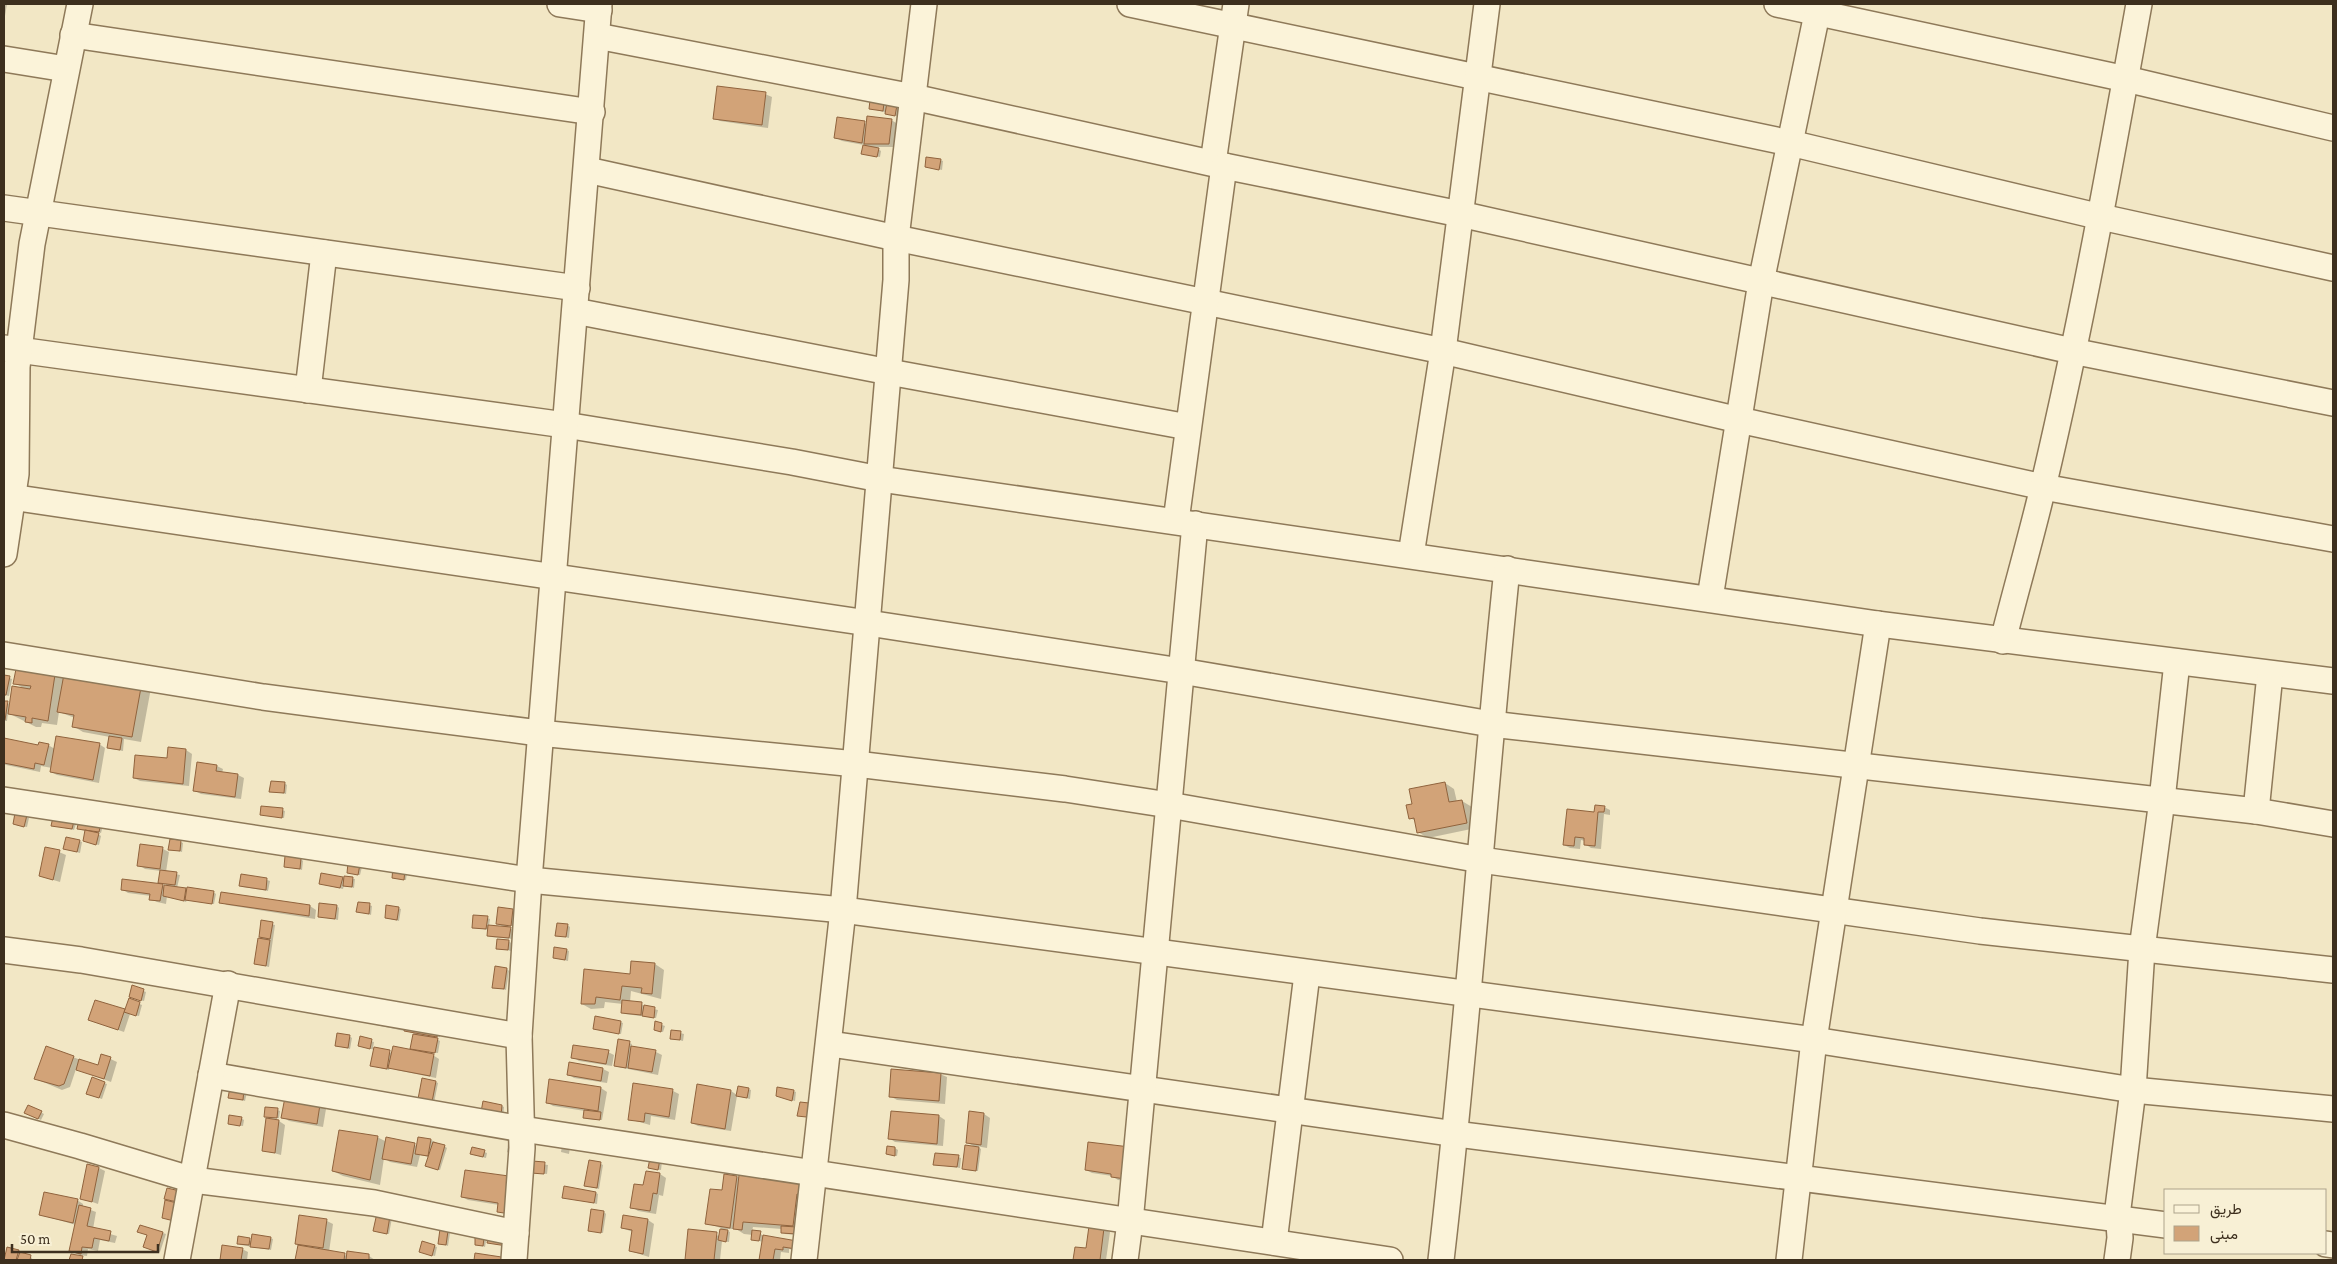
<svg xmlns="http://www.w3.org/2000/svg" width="2337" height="1264" font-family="'Crimson Pro',Vazirmatn,serif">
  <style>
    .shadow { fill: #0003 }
    .building { fill: #d2a378; stroke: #90633d }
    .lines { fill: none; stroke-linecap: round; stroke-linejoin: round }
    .minor-casing { stroke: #8e7959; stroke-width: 28 }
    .minor { stroke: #fbf3d9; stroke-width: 25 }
  </style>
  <rect width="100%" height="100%" fill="#f2e7c5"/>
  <g class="shadow">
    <path d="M4,4H7L4,22Z"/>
    <path d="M765,94L772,97L768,128L720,121L714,118Z"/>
    <path d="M884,104L899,107L897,116L870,108Z"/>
    <path d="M891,120L898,124L895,147H875L881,151L880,157L862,153L864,145L842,141L836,138L864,123L867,124Z"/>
    <path d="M940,160L943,161L942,170L926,166Z"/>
    <path d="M18,665L151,688L141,742L124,739L123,751L111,749L108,748L110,737L83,732L73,726L75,718L59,712L57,725L42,723L41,727H36L8,713L7,721H4V702L10,704L26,690L15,683Z"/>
    <path d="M4,676L12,679L9,696L4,695Z"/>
    <path d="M5,739L39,746L48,745L55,749L99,744L105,748L99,783L57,775L51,772L52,768L41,766L40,772L6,765L4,764Z"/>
    <path d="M169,748L186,750L192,754L189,786L140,781L134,778L168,760Z"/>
    <path d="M217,766L223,769L222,773L238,775L244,778L241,799L201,794L195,791Z"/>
    <path d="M284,783L287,785L286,794L271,791Z"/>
    <path d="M1445,783L1454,789L1457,802L1462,801L1472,807L1476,828L1428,838L1418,832L1416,821L1410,818L1414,805Z"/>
    <path d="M1604,807L1610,810V815L1604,814L1601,849L1591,848L1585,844V841L1581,840L1580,849L1570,848L1564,845Z"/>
    <path d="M282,810L285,811L284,818L262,815Z"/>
    <path d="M26,817L29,818L27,827L16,825Z"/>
    <path d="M73,822L76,824L74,830L55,826Z"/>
    <path d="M103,826L101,833L95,832L101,836L99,845L87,842L86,831L81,830Z"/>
    <path d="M79,841L82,842L80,853L64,849Z"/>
    <path d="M181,842L183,843L182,852L169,849Z"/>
    <path d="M163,849L169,852L166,872L180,875L177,888L213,892L216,894L214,904L187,900L186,902L167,896L166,904L157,902L151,899V896L128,893L122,889L162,886L165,887L166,884L162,883L161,871L145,869L139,865Z"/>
    <path d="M59,852L66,855L60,882L40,876Z"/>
    <path d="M301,859L303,861L302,870L285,866Z"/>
    <path d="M359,865L362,867L360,875L348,873Z"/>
    <path d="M407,872L406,880L393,878Z"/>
    <path d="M242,876L267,880L270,881L268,891L243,887L240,885Z"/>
    <path d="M342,878L355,879L354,888L344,885L343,889L320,884Z"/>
    <path d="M221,902L310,906L316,910L315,919L227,905Z"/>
    <path d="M369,905L372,906L371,915L358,911Z"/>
    <path d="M337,906L339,908L338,920L319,916Z"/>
    <path d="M398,908L401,909L399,921L386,918Z"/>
    <path d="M513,911L515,912L513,926L506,925L513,930L512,939L491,937L488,936V930L473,927L487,918L490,919L489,926L505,928L497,923Z"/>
    <path d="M262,922L275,925L269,967L256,964Z"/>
    <path d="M567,925L570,927L569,938L556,935Z"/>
    <path d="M509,941L511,943V951L497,948Z"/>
    <path d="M566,950L569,951L568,961L554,958Z"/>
    <path d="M632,962L655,964L664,970L661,999L631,991L630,1002L641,1003L644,1007L658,1010L656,1018L625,1014L622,1012L623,1004L605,1002L604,1008L591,1009L582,1004L631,975Z"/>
    <path d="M507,969L509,971L506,990L494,987Z"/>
    <path d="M133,987L146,992L144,1001L133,998Z"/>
    <path d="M129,1000L142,1005L139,1016L130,1014L124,1032L90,1020L126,1011Z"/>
    <path d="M375,1015L441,1029L440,1037L432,1036L440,1041L438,1053L428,1052L439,1059L436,1078L396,1070L390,1067L389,1070L372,1066L375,1050L359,1046L361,1038L374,1042L373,1048L392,1053L418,1052L412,1048L414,1033L376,1025L374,1024Z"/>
    <path d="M620,1022L623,1023L621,1034L594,1029Z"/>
    <path d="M656,1023L665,1026L663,1032L655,1030Z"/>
    <path d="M672,1031L684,1034L683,1041L671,1038Z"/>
    <path d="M349,1036L352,1038L350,1049L337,1046Z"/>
    <path d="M629,1043L632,1044L631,1048L656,1052L662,1055L658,1075L618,1067Z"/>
    <path d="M608,1052L614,1055L612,1066L579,1061L573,1057Z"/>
    <path d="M102,1055L117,1062L111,1082L76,1069L70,1087L62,1090L36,1079L73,1057L98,1067Z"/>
    <path d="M603,1069L609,1072L607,1083L574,1078L568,1074Z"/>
    <path d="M940,1074L947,1077L945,1104L897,1100L890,1096Z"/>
    <path d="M551,1080L601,1088L607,1092L602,1120L587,1119L584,1117L585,1111L553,1106L547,1102Z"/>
    <path d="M436,1082L438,1083L434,1103L422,1100Z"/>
    <path d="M104,1083L107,1084L102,1099L90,1095Z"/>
    <path d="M634,1084L673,1091L679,1094L675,1120L651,1116L650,1125L629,1119Z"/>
    <path d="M748,1089L751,1090L750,1099L737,1096L731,1131L698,1126L692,1123L731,1091L737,1095Z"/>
    <path d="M793,1091L796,1092L795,1101L780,1096Z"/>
    <path d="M247,1092L245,1101L229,1097Z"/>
    <path d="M327,1103L323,1127L289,1121L283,1117Z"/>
    <path d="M29,1106L44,1114L41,1120L29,1114Z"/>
    <path d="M502,1106L504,1107L503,1117L485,1113Z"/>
    <path d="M277,1110L280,1111L279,1118L271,1119L266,1116Z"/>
    <path d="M984,1114L990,1118L987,1148L976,1146L981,1149L978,1171L966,1170L963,1168L976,1148L967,1142Z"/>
    <path d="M939,1116L945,1120L943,1146L895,1142L889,1138Z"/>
    <path d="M241,1118L244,1120L243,1126L229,1124Z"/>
    <path d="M279,1121L285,1125L281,1155L263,1150Z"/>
    <path d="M377,1137L387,1142V1139L418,1146L431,1140L444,1146L447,1148L440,1170L429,1167V1157L420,1155L417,1167L390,1162L384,1158L380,1185L343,1176L333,1171Z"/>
    <path d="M1089,1143L1132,1182L1118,1180L1112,1176L1092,1173L1086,1170Z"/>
    <path d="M508,1144L517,1146L510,1154L507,1152Z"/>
    <path d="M562,1145L570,1147L569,1154L561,1152Z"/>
    <path d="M473,1148L487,1153L486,1158L474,1155Z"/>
    <path d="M895,1148L898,1150L897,1156L887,1154Z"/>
    <path d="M958,1157L961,1158L960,1168L934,1164Z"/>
    <path d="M651,1159L662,1162L661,1170L649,1168Z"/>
    <path d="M533,1163L548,1165L547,1174L533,1172Z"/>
    <path d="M601,1164L603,1165L599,1189L586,1186Z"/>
    <path d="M99,1168L105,1171L98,1204L81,1198Z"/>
    <path d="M466,1171L517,1217L498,1211L499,1205L468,1200L462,1197Z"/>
    <path d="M660,1174L666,1178L663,1196L659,1195L656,1214L638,1211L632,1207L644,1186Z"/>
    <path d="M737,1177L806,1185L799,1235L785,1234L782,1229L753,1227L752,1231L760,1233L763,1236L797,1242L802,1252L789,1249V1253L781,1252L780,1260H760L763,1242L752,1239L753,1235L744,1234L736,1229H724L730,1232L729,1242L722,1241L720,1260H686L689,1230L720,1236L721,1228L706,1223L723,1192Z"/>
    <path d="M596,1193L598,1194L597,1204L564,1197Z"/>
    <path d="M77,1200L83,1204V1207L96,1212L93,1229L117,1236L115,1243L100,1240L98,1251L88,1249L87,1256L79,1255L71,1251L76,1225L41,1215Z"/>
    <path d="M604,1212L606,1214L603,1233L592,1231Z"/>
    <path d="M378,1215L392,1218L389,1234L377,1232Z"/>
    <path d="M648,1220L654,1224L649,1257L630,1251L633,1232L622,1228Z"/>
    <path d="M327,1221L333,1224L329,1252L348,1256H369L375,1260H297L299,1245L296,1243Z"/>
    <path d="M141,1226L166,1234L160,1252L148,1248V1235Z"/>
    <path d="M1104,1229L1110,1232L1106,1260H1075L1076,1248L1087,1249Z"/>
    <path d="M448,1232L450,1233L448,1246L439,1243Z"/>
    <path d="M239,1238L252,1241L270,1238L273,1239L271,1250L241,1245L238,1243Z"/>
    <path d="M477,1238L486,1241L485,1247L476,1244Z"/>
    <path d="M434,1246L437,1247L435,1256L423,1253Z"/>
    <path d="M223,1247L242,1249L248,1252L247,1260H221Z"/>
    <path d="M8,1248L31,1257L33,1260H5Z"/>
  </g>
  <g class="building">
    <path d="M717,86L766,92L762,125L713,119Z"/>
    <path d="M870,100L884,103L883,111L869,109Z"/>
    <path d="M887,102L897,105L895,116L885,114Z"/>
    <path d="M867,116L892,119L889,144H864Z"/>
    <path d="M837,117L865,121L862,143L834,138Z"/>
    <path d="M863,145L879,148L877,157L861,154Z"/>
    <path d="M926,157L941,159L939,170L925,167Z"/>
    <path d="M17,664L56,668L48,721L32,718V723L25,722L26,717L8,714L12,686L30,689L31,686L13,684Z"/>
    <path d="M64,674L142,682L132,737L72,727L74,715L57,712Z"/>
    <path d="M4,675L10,676L6,695H4Z"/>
    <path d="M4,701H8L5,720H4Z"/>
    <path d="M56,736L100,743L93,780L50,772Z"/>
    <path d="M109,736L122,738L120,750L107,748Z"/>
    <path d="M4,738L38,745L39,742L49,744L44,765L35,763L34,769L4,763Z"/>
    <path d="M168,747L186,749L183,784L133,778L135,755L167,758Z"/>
    <path d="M197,762L217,765L216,771L238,774L235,797L193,791Z"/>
    <path d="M271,781L285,782L284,793L269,792Z"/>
    <path d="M1445,782L1449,802L1462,800L1467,823L1417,833L1414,818L1409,819L1406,805L1412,804L1409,789Z"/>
    <path d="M1595,805L1605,806L1604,812H1598L1595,846L1584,845V838L1575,837L1574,846L1563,845L1567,809L1594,812Z"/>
    <path d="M261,806L283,808L282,818L260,815Z"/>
    <path d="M15,813L27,815L24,827L13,824Z"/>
    <path d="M80,815L101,823L99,832L77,829Z"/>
    <path d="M53,817L74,821L72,829L51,826Z"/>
    <path d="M85,830L99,833L96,845L83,841Z"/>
    <path d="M66,837L80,840L77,852L63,849Z"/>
    <path d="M170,839L181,840L180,851L168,850Z"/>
    <path d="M140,844L163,847L160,869L137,866Z"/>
    <path d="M45,847L60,850L53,880L39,876Z"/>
    <path d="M285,856L301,858L300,869L284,867Z"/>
    <path d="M348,863L360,864L358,875L347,873Z"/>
    <path d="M393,867L405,869L404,880L392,878Z"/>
    <path d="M160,870L177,872L175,885L158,883Z"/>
    <path d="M321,873L343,877L340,888L319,884Z"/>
    <path d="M241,874L267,878L266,890L239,886Z"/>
    <path d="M344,876L353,877L352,887L343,886Z"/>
    <path d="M122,879L163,884L160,901L149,900L150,894L121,890Z"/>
    <path d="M164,885L186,888L184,901L163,896Z"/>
    <path d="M187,887L214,891L212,904L185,900Z"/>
    <path d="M221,892L310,905L309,916L219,903Z"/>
    <path d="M358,902L370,903L369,914L356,912Z"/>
    <path d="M319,903L337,905L335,919L318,917Z"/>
    <path d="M386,905L399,907L397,920L385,918Z"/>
    <path d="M498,907L513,909L511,926L496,924Z"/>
    <path d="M473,915L488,916L486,929L472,928Z"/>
    <path d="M261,920L273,922L270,939L259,937Z"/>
    <path d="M557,923L568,924L566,937L555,936Z"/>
    <path d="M488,925L511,927L509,938L487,936Z"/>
    <path d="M258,938L270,940L266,966L254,964Z"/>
    <path d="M497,939L509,940L508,950L496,949Z"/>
    <path d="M554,947L567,949L565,960L553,958Z"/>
    <path d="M631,961L655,963L652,994L641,993L642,988L622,986L620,1000L596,997L595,1004H581L584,969L630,974Z"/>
    <path d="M495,966L507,968L504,989L492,988Z"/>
    <path d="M132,985L144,989L141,1001L129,997Z"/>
    <path d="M129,998L140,1002L136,1016L124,1012Z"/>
    <path d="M95,1000L125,1009L118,1030L88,1020Z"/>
    <path d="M622,1000L642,1002L641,1015L621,1013Z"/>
    <path d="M644,1005L655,1007L654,1018L642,1016Z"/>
    <path d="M595,1016L621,1021L619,1034L593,1029Z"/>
    <path d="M406,1020L439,1026L437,1037L404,1031Z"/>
    <path d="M655,1021L662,1023L661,1032L654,1030Z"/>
    <path d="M671,1030L681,1031L680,1040L670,1039Z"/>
    <path d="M337,1033L350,1035L348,1048L335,1046Z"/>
    <path d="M413,1034L438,1038L435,1053L410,1049Z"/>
    <path d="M360,1036L372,1039L370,1049L358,1046Z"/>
    <path d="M618,1039L630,1041L626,1068L614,1066Z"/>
    <path d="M573,1045L609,1050L606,1064L571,1058Z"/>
    <path d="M46,1046L74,1056L64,1084L59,1086L34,1079Z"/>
    <path d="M393,1046L434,1054L430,1076L388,1068Z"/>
    <path d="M631,1046L656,1050L652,1072L628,1068Z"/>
    <path d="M374,1047L390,1050L387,1069L370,1066Z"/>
    <path d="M101,1054L111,1057L104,1079L76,1070L79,1059L98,1065Z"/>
    <path d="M569,1062L603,1068L601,1081L567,1075Z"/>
    <path d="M891,1069L941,1073L939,1101L889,1097Z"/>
    <path d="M92,1077L105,1082L99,1098L86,1094Z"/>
    <path d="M422,1078L436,1081L432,1102L418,1099Z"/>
    <path d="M549,1079L601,1087L598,1111L546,1103Z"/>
    <path d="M633,1083L673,1089L669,1117L645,1113L644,1122L628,1120Z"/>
    <path d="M697,1084L731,1090L725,1129L691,1123Z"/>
    <path d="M738,1086L749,1088L747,1098L736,1096Z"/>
    <path d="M230,1087L244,1089L243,1100L228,1098Z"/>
    <path d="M777,1087L794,1090L792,1101L776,1096Z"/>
    <path d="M286,1092L321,1098L317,1124L281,1118Z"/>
    <path d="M483,1101L502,1105L501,1116L481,1112Z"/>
    <path d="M800,1102L818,1104L816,1118L797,1116Z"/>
    <path d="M28,1105L42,1111L38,1119L24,1113Z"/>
    <path d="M265,1107L278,1108L277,1118L264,1117Z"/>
    <path d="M584,1110L601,1112L600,1120L583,1118Z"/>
    <path d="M891,1111L939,1115L937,1144L888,1139Z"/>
    <path d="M969,1111L984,1113L981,1145L966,1143Z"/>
    <path d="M229,1115L242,1117L240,1126L228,1124Z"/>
    <path d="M266,1118L279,1120L275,1153L262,1151Z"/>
    <path d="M339,1130L378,1136L370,1180L332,1171Z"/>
    <path d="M386,1137L415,1143L411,1164L382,1159Z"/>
    <path d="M418,1137L431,1139L428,1156L415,1154Z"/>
    <path d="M433,1142L445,1145L438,1170L425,1166Z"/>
    <path d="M1088,1142L1130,1147L1126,1179L1111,1177V1174L1085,1170Z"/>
    <path d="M965,1145L979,1147L976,1171L962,1169Z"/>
    <path d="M887,1146L895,1147V1156L886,1154Z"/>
    <path d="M472,1147L485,1150L483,1157L470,1154Z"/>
    <path d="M935,1153L959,1155L957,1167L933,1165Z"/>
    <path d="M650,1158L660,1159L658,1170L648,1168Z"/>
    <path d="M589,1160L601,1162L597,1188L584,1186Z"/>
    <path d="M532,1161L545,1162L544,1174L531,1173Z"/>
    <path d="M87,1164L99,1167L92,1202L80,1199Z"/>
    <path d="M465,1170L516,1177L511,1214L497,1212L498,1203L461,1197Z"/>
    <path d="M646,1171L660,1173L657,1194L653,1193L650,1211L630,1208L634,1184L643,1185Z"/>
    <path d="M724,1174L737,1176L730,1228L705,1224L710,1189L722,1190Z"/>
    <path d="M739,1175L807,1183L806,1195L797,1194L793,1226L743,1222L742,1230L733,1229Z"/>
    <path d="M564,1186L596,1192L594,1203L562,1198Z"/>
    <path d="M167,1188L180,1191L177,1202L164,1199Z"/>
    <path d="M44,1192L78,1199L73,1223L39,1215Z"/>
    <path d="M165,1200L177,1203L174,1221L162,1218Z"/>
    <path d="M79,1205L91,1208L87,1226L111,1231L109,1241L94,1238L92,1248L82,1247L81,1254L69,1251Z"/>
    <path d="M591,1209L604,1211L601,1233L588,1231Z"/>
    <path d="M377,1213L390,1216L387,1234L373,1231Z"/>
    <path d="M299,1215L327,1219L323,1248L295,1244Z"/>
    <path d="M623,1215L648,1219L643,1254L629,1251L632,1230L621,1228Z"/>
    <path d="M140,1225L163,1232L157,1252L143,1247L147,1235L137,1232Z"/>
    <path d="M781,1226L797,1227V1234L781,1233Z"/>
    <path d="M1089,1226L1104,1228L1100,1260H1073L1075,1247L1086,1248Z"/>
    <path d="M440,1229L448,1231L446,1245L438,1244Z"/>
    <path d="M688,1229L717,1232L714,1260H685Z"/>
    <path d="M720,1229L728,1230L726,1242L718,1240Z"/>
    <path d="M752,1230L761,1231L759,1241L751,1240Z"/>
    <path d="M489,1233L509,1237L507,1246L487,1243Z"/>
    <path d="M252,1234L271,1237L269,1249L250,1247Z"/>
    <path d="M763,1235L797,1241L796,1249L783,1247V1250L775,1249L773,1260H759Z"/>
    <path d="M238,1236L250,1238L249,1245L237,1244Z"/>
    <path d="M475,1237L484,1238L483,1246L475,1245Z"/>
    <path d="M422,1241L435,1245L432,1256L419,1252Z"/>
    <path d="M222,1245L243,1248L241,1260H220Z"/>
    <path d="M298,1245L345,1253L344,1260H295Z"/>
    <path d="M7,1247L19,1250L16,1260H4Z"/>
    <path d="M347,1251L369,1254V1260H346Z"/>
    <path d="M20,1252L31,1255L30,1260H17Z"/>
    <path d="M475,1253L508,1258V1260H474Z"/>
    <path d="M71,1254L83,1256L82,1260H69Z"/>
  </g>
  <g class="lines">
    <g class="minor-casing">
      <g id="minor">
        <path d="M560,4L599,10"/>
        <path d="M1130,4L1790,143L2101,217L2333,268"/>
        <path d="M1777,4L2126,79L2333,128"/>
        <path d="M73,35L592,112"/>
        <path d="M597,36L913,97L1224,166L1460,214L2072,351L2333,403"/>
        <path d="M4,59L66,69"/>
        <path d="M1213,163L1236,4"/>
        <path d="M587,170L896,238L1443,351L1739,420L2043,487L2333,539"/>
        <path d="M4,208L577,288"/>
        <path d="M575,311L889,372L1188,427"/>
        <path d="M4,348L565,425L792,462L880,479L1878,624L2333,681"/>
        <path d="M308,390L324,253"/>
        <path d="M4,496L868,623L1181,671L1491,724L2256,811L2333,824"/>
        <path d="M1176,521L1224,166"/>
        <path d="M4,554L16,474L17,367L32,244L80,4"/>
        <path d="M1411,555L1443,351L1487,4"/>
        <path d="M1710,598L1761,282L1819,4"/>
        <path d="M2003,641C2016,589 2031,538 2043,487C2081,327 2110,165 2139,4"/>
        <path d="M4,655L263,697L369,711L539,733L856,764L1065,789L1169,805L1481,860L1980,931L2333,970"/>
        <path d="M4,800L529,880L843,910L1814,1040L2133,1090L2333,1109"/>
        <path d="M2256,811L2270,674"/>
        <path d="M4,950L81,960L519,1036"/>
        <path d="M830,1044L1456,1134L2166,1225"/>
        <path d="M211,1075L522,1129L1390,1260"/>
        <path d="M4,1125L80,1146L193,1180L374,1203L516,1233"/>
        <path d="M1274,1242L1307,974"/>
        <path d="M2326,1244L2333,1245"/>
        <path d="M177,1260L228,984"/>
        <path d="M514,1260L522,1148L519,1036L529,880L599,4"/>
        <path d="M804,1260L843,910L896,280V238L924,4"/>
        <path d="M1125,1260L1130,1222L1195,524"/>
        <path d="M1441,1260C1468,1030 1483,799 1507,569"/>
        <path d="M1789,1260L1814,1040L1878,624"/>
        <path d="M2117,1260L2120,1238L2118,1208L2133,1090L2142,949L2162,800L2177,662"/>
      </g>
    </g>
    <use href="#minor" class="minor"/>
  </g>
  <rect width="2337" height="1264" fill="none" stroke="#3d2f1e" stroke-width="10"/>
  <rect x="2164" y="1189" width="162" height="65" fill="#f8f0d5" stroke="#ada38c"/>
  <rect x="2174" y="1205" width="25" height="8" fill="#fbf3d9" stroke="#ada38c"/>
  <text x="2210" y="1214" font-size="15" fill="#3d2f1e">طريق</text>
  <rect x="2174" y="1226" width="25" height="15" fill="#d2a378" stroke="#ada38c"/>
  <text x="2210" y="1239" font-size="15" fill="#3d2f1e">مبنى</text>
  <path d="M12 1244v8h146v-8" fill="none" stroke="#3d2f1e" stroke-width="2.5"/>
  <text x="20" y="1244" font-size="15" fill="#3d2f1e" stroke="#f8f0d5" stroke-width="4" paint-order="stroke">50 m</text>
</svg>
